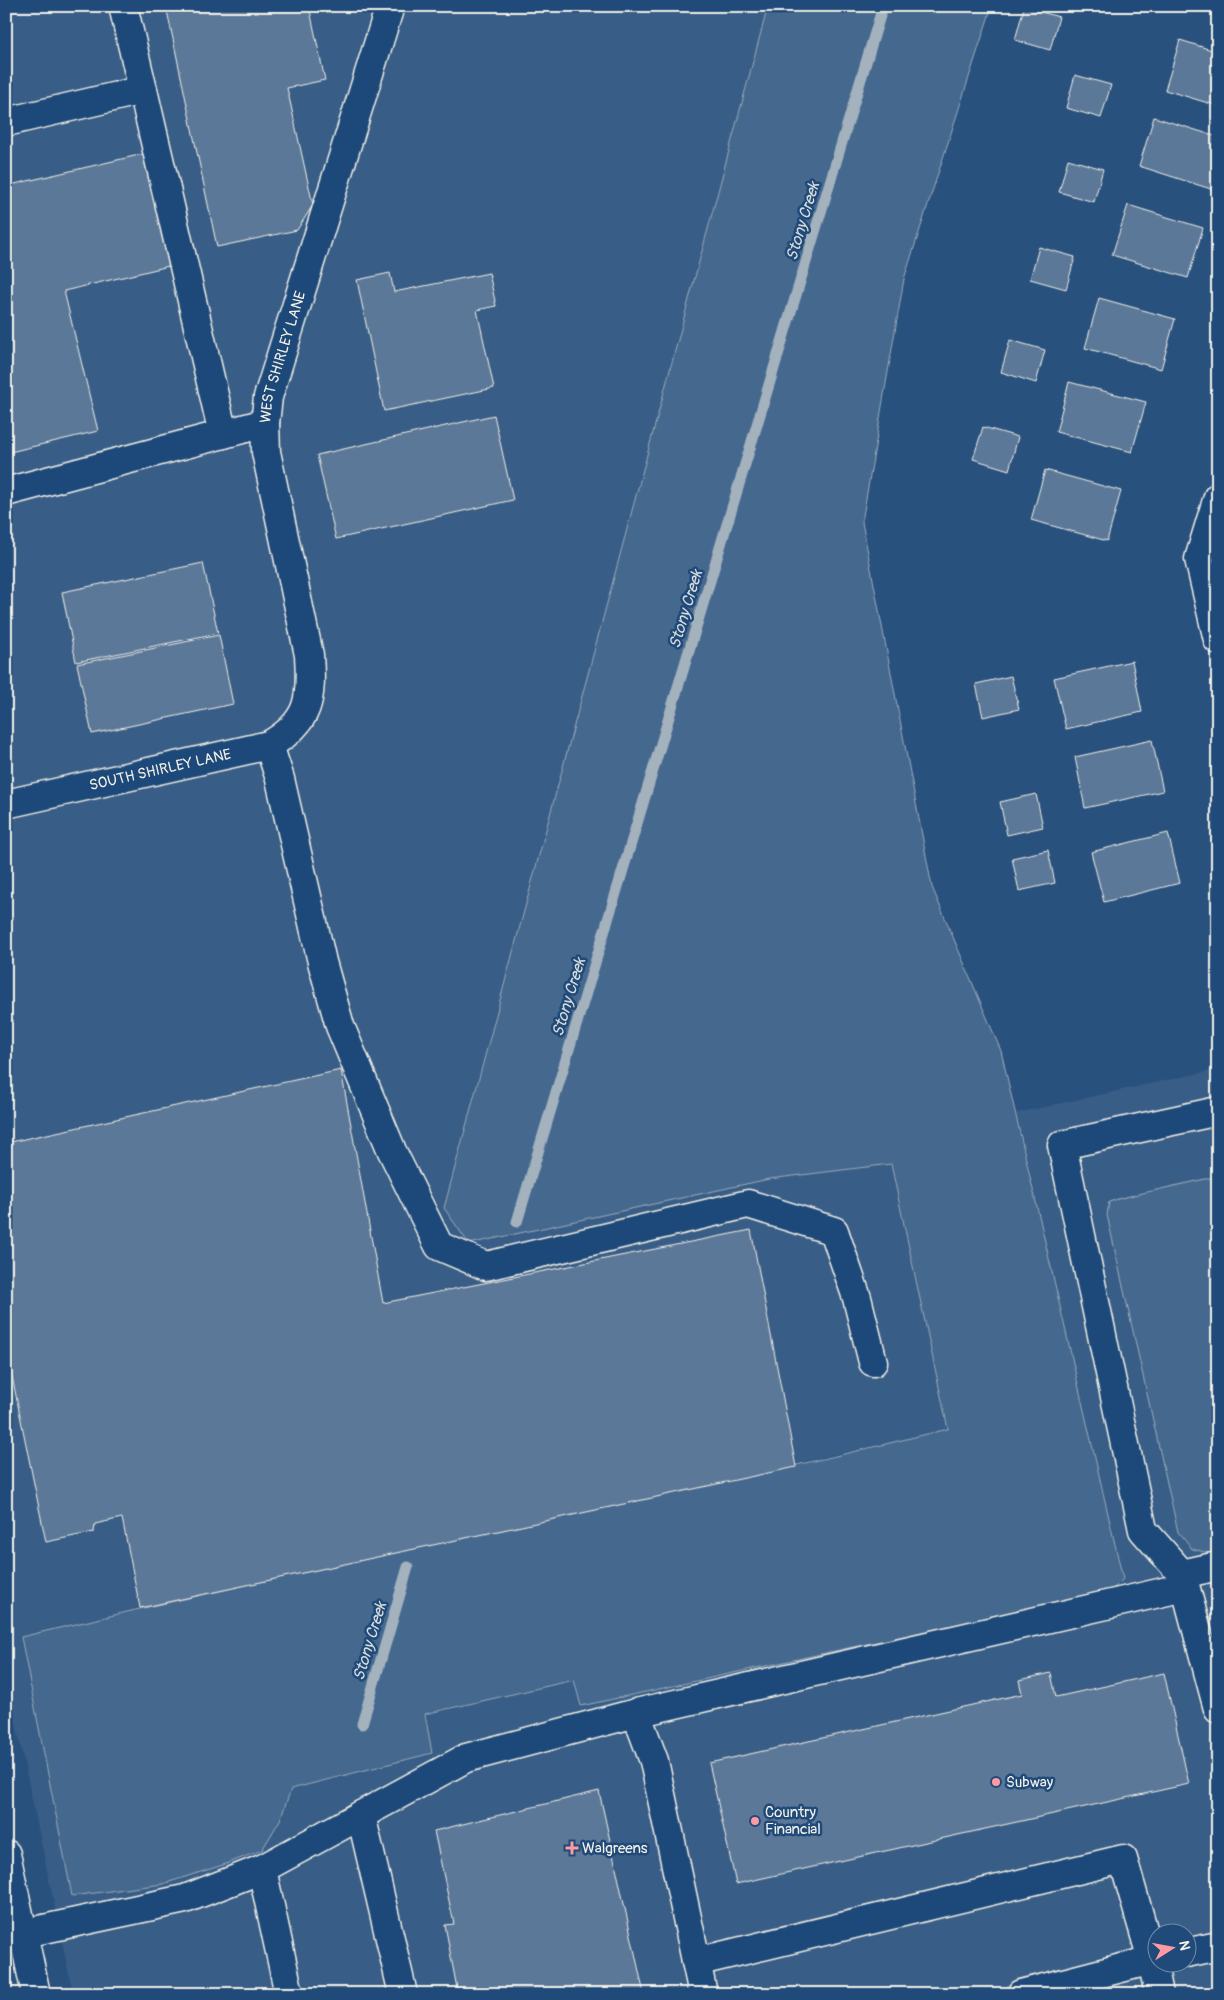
<svg xmlns="http://www.w3.org/2000/svg" width="1224" height="2000" font-family="Pangolin,sans-serif">
  <style>
    .built { fill: #375d86; fill-rule: evenodd }
    .green { fill: #45688e; stroke: #9cacbb }
    .lines { fill: none; stroke-linecap: round; stroke-linejoin: round }
    .stream { stroke: #a4b2be; stroke-width: 11 }
    .building { fill: #5b7899; stroke: #f4f1e8 }
    .minor-casing { stroke: #f4f1e8; stroke-width: 31 }
    .minor { stroke: #1f4a7a; stroke-width: 28 }
    .poi-dot { fill: #ff9aa2; stroke: #1f4a7a; stroke-width: 2 }
    .labels { text-anchor: middle; stroke-width: 5; stroke-linejoin: round; paint-order: stroke }
    .street-label { font-size: 15px; fill: #f4f1e8; stroke: #1f4a7a }
    .poi-label { font-size: 15px; fill: #f4f1e8; stroke: #1f4a7a; text-anchor: start }
    .water-label { font-size: 16px; font-style: italic; fill: #d9dcda; stroke: #1f4a7a }
  </style>
  <rect width="100%" height="100%" fill="#28517e"/>
  <filter id="ink" filterUnits="userSpaceOnUse"><feTurbulence type="fractalNoise" baseFrequency=".02" numOctaves="2"/><feDisplacementMap in="SourceGraphic" scale="10" xChannelSelector="R" yChannelSelector="G"/><feConvolveMatrix kernelMatrix="1 2 1 2 8 2 1 2 1" color-interpolation-filters="sRGB"/></filter>
  <g filter="url(#ink)">
    <path class="built" d="M6,6H768L444,1208L770,1179L891,1164L948,1430L140,1608L22,1637L280,1820L291,1789L432,1753L425,1715L574,1680L581,1706L1123,1579L1016,1113L1218,1069V1994H73L6,1677ZM1156,1932H1186V1962H1156Z"/>
    <g class="green">
      <path d="M768,6H992L904,279L862,522L932,887L1001,1051L1123,1579L1111,1591L581,1706L574,1680L425,1714L432,1753L291,1789L280,1820L262,1850L226,1864L163,1884L72,1896L21,1637C329,1562 641,1505 948,1429L891,1164L769,1179L469,1244L444,1208Z"/>
      <path d="M1218,1176V1555L1192,1549L1178,1532L1107,1215L1109,1202L1121,1198Z"/>
    </g>
    <g class="lines">
      <g class="stream">
        <path d="M517,1222L883,6"/>
        <path d="M362,1724L408,1567"/>
      </g>
    </g>
    <g class="building">
      <path d="M166,6H309L325,80L287,88L313,205L297,230L217,247Z"/>
      <path d="M1024,7L1059,17L1050,50L1015,40Z"/>
      <path d="M1180,40L1218,52V106L1165,90Z"/>
      <path d="M1075,75L1111,85L1101,118L1066,108Z"/>
      <path d="M1154,117L1218,137V178L1214,190L1139,166Z"/>
      <path d="M143,154L169,266L64,291L98,431L6,453V186Z"/>
      <path d="M1068,159L1103,169L1094,202L1059,192Z"/>
      <path d="M1128,205L1203,228L1188,278L1112,255Z"/>
      <path d="M1039,247L1075,257L1066,289L1030,279Z"/>
      <path d="M390,273L394,292L489,273L496,306L477,310L494,388L384,411L357,280Z"/>
      <path d="M1099,298L1175,319L1161,369L1085,348Z"/>
      <path d="M1010,340L1045,350L1036,383L1001,372Z"/>
      <path d="M1069,382L1146,402L1132,452L1056,432Z"/>
      <path d="M494,415L513,500L336,539L317,455Z"/>
      <path d="M983,427L1018,437L1009,470L973,459Z"/>
      <path d="M1045,470L1121,491L1107,541L1031,520Z"/>
      <path d="M203,563L218,633L76,662L62,592Z"/>
      <path d="M219,635L233,704L92,734L77,664Z"/>
      <path d="M1132,661L1142,712L1066,729L1054,678Z"/>
      <path d="M1011,676L1019,709L983,717L976,684Z"/>
      <path d="M1152,740L1163,791L1085,808L1075,757Z"/>
      <path d="M1036,794L1043,827L1007,835L1000,802Z"/>
      <path d="M1168,833L1180,883L1104,902L1091,852Z"/>
      <path d="M1048,850L1055,883L1019,891L1012,858Z"/>
      <path d="M341,1070L383,1303L751,1230L796,1467L140,1608L122,1518L95,1524L94,1532L46,1542L6,1347V1143Z"/>
      <path d="M1051,1673L1056,1697L1164,1673L1189,1784L736,1884L709,1763L1022,1694L1019,1680Z"/>
      <path d="M599,1791L644,1994H458L445,1925L454,1924L434,1831Z"/>
    </g>
    <g class="lines">
      <g class="minor-casing">
        <g id="minor">
          <path d="M123,6L143,90"/>
          <path d="M6,122L143,90L223,434"/>
          <path d="M6,492L265,423"/>
          <path d="M1218,497L1199,559L1218,640"/>
          <path d="M269,745L280,779L322,962L340,1026L392,1151L439,1246L486,1266L748,1204L834,1231L857,1298L873,1362"/>
          <path id="s1" d="M6,804L269,745C310,722 312,699 309,655L266,452L265,423L268,397L390,6"/>
          <path d="M1218,1566L1182,1574L1218,1709"/>
          <path d="M1182,1574L1143,1530L1062,1145L1218,1111"/>
          <path d="M361,1815L403,1994"/>
          <path d="M6,1854L36,1994"/>
          <path d="M262,1869L289,1994"/>
          <path d="M6,1937L185,1899L262,1869L466,1758L636,1713"/>
          <path d="M1186,1953L1218,1946"/>
          <path d="M1156,1959L1152,1960L1159,1994"/>
          <path d="M696,1962L1123,1859L1152,1960L1021,1994"/>
          <path d="M703,1994L654,1761L636,1713L1185,1587"/>
        </g>
      </g>
      <use href="#minor" class="minor"/>
    </g>
  </g>
  <g class="poi-dot">
    <circle cx="996" cy="1782" r="5"/>
    <circle cx="755" cy="1821" r="5"/>
    <path d="M569.5 1840.5h5v5h5v5h-5v5h-5v-5h-5v-5h5z"/>
  </g>
  <g class="labels">
    <g class="street-label">
      <text dy="5" stroke="none"><textPath href="#s1" startOffset="681">WEST SHIRLEY LANE</textPath></text>
      <text dy="5" stroke="none"><textPath href="#s1" startOffset="158">SOUTH SHIRLEY LANE</textPath></text>
    </g>
    <g class="poi-label">
      <text x="1006" y="1787">Subway</text>
      <text x="765" y="1817">Country<tspan x="765" dy="17">Financial</tspan></text>
      <text x="582" y="1853">Walgreens</text>
    </g>
    <g class="water-label">
      <text transform="translate(802 221) rotate(-73)" y="6">Stony Creek</text>
      <text transform="translate(685 609) rotate(-73)" y="6">Stony Creek</text>
      <text transform="translate(568 997) rotate(-73)" y="6">Stony Creek</text>
      <text transform="translate(369 1641) rotate(-73)" y="6">Stony Creek</text>
    </g>
  </g>
  <rect width="1224" height="2000" fill="none" stroke="#1f4a7a" stroke-width="25"/>
  <rect x="12" y="12" width="1199" height="1975" fill="none" stroke="#f4f1e8" stroke-width="2" filter="url(#ink)"/>
  <g transform="translate(1172 1948) rotate(79)"><circle r="24" fill="#1f4a7a" stroke="#748da6"/>
  <path d="M0-4L9 19L0 12L-9 19Z" fill="#ff9aa2"/>
  <text y="-8" font-size="14" font-weight="bold" text-anchor="middle" fill="#f4f1e8">N</text>
  </g>
</svg>
